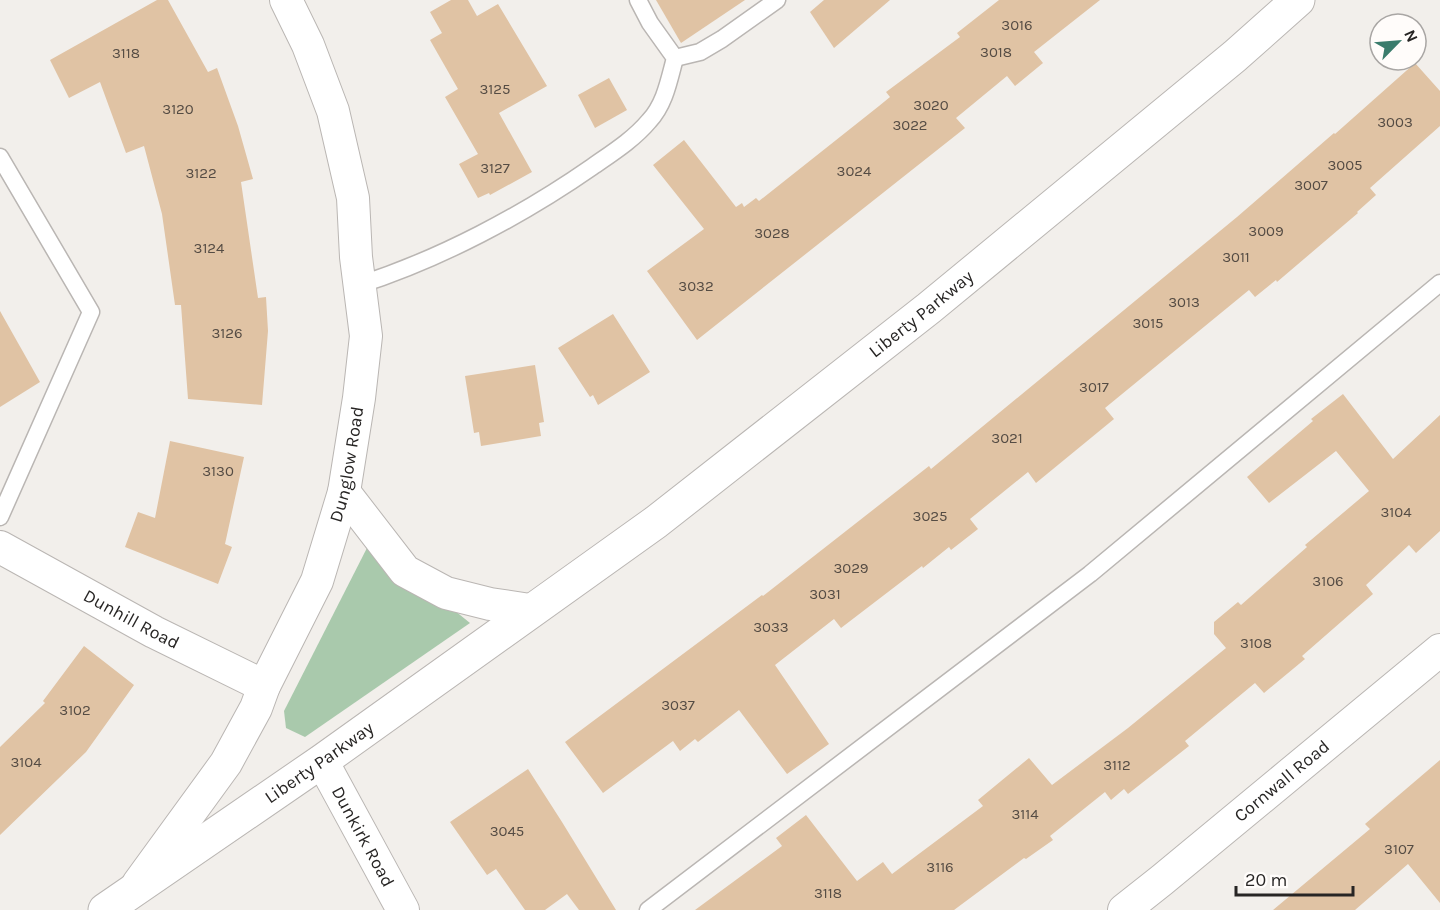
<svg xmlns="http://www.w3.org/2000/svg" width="1440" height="910" font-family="Karla,sans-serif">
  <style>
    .green { fill: #a9c9ac }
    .building { fill: #e0c3a4 }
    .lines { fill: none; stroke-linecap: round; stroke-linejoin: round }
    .service-casing { stroke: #bab6b3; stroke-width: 19 }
    .minor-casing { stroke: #bab6b3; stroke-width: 34 }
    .tertiary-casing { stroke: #bab6b3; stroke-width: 35 }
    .service { stroke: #fff; stroke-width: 16 }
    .minor { stroke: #fff; stroke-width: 32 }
    .tertiary { stroke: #fff; stroke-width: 33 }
    .labels { text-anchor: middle; stroke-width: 4.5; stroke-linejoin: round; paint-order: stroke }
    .number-label { font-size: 15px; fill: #554c44 }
    .street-label { font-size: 18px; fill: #272524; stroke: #fffcfa }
  </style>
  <rect width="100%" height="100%" fill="#f2efeb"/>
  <path class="green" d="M370,542L470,623L305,737L286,728L284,711Z"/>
  <g class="building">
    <path d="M157,0H168L208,72L217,68L238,126L253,179L241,182L258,298L266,297L268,331L262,405L188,399L181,305H175L162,214L144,146L126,153L100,82L69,98L50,60Z"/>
    <path d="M451,0H468L477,16L498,4L547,86L499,113L532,172L490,195L489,193L478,198L459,164L478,154L445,97L458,89L430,40L442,33L430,12Z"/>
    <path d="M656,0H745L681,43Z"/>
    <path d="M824,0H890L834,48L810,12Z"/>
    <path d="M999,0H1100L1034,52L1043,63L1015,86L1007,76L956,118L965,128L697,340L647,271L704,229L653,165L684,140L736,207L742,203L744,207L756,198L759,201L879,106L890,97L886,92L960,37L957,33Z"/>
    <path d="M1415,63L1440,91V126L1370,188L1376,195L1357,212L1358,213L1277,282L1276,280L1255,297L1249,290L1105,408L1114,419L1036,483L1028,472L970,519L978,529L951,550L949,547L923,568L922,566L841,628L834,619L775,665L829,744L787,774L739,710L698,742L695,739L680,751L673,741L603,793L565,742L762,595L763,596L929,466L931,469L1237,217L1334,133L1335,134Z"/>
    <path d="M609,78L627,110L595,128L578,95Z"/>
    <path d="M0,311L40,382L0,407Z"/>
    <path d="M613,314L650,372L598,405L593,395L590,397L558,348Z"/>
    <path d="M535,365L544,422L539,423L541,436L481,446L479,432L474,433L465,376Z"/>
    <path d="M1343,394L1393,459L1440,415V531L1416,553L1409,545L1366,585L1373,594L1302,656L1305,659L1264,693L1255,683L1185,741L1189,746L1128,794L1124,789L1111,800L1105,792L1050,836L1053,840L1026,859L1024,858L954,910H695L782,846L776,838L806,815L857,881L883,862L892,874L983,806L978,800L1029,758L1052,785L1128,728L1226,648L1214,634V622L1238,602L1241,605L1307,547L1305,545L1369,491L1336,451L1269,503L1247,477L1313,421L1311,419Z"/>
    <path d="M170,441L244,457L225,544L232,547L218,584L125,547L138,512L155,518Z"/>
    <path d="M84,646L134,685L86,752L0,835V747L45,703L43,701Z"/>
    <path d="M1440,760V903L1408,864L1355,910H1273L1370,829L1365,824Z"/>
    <path d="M528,769L562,822L616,910H579L567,894L545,910H525L496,869L487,875L450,822Z"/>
  </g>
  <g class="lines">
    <g class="service-casing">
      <g id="service">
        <path d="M675,58L700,52L722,39L777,0"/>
        <path d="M0,157L91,312L0,517"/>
        <path d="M359,285C440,259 523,215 592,167C612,153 633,140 649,121C665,104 669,80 675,58L650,23L638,0"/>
        <path d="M648,910L1090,574L1440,283"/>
      </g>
    </g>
    <g class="minor-casing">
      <g id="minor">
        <path d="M344,492L405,571L446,593L490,604L530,610"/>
        <path id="s1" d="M0,547L154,632L264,686"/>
        <path id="s2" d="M322,761L403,910"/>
        <path id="s3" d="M138,884L226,763L256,708L264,686L317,581L344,492L359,398L366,336L356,257L353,198L333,111L308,45L286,0"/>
        <path id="s4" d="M1124,910L1162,880L1440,650"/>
      </g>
    </g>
    <g class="tertiary-casing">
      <g id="tertiary">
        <path id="s5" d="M105,910L322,761L656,522L929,308L1235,56L1298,0"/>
      </g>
    </g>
    <use href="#service" class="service"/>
    <use href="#minor" class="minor"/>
    <use href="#tertiary" class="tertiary"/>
  </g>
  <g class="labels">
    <g class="number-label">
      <text x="1017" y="30">3016</text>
      <text x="996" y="57">3018</text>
      <text x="126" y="58">3118</text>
      <text x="495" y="94">3125</text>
      <text x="931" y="110">3020</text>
      <text x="178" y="114">3120</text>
      <text x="1395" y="127">3003</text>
      <text x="910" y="130">3022</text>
      <text x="1345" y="170">3005</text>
      <text x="495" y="173">3127</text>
      <text x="854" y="176">3024</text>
      <text x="201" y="178">3122</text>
      <text x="1311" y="190">3007</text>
      <text x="1266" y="236">3009</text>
      <text x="772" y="238">3028</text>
      <text x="209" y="253">3124</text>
      <text x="1236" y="262">3011</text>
      <text x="696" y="291">3032</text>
      <text x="1184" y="307">3013</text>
      <text x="1148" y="328">3015</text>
      <text x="227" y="338">3126</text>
      <text x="1094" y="392">3017</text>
      <text x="1007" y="443">3021</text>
      <text x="218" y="476">3130</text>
      <text x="1396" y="517">3104</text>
      <text x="930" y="521">3025</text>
      <text x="851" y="573">3029</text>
      <text x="1328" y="586">3106</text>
      <text x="825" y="599">3031</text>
      <text x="771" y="632">3033</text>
      <text x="1256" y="648">3108</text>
      <text x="678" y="710">3037</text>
      <text x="75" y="715">3102</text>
      <text x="26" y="767">3104</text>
      <text x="1117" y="770">3112</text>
      <text x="1025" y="819">3114</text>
      <text x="507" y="836">3045</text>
      <text x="1399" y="854">3107</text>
      <text x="940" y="872">3116</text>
      <text x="828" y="898">3118</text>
    </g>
    <g class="street-label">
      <text dy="6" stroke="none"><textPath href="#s5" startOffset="1011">Liberty Parkway</textPath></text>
      <text dy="6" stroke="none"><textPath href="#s3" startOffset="474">Dunglow Road</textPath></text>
      <text dy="6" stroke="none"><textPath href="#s1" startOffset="150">Dunhill Road</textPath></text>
      <text dy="6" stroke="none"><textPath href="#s5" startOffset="260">Liberty Parkway</textPath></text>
      <text dy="6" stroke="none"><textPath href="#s4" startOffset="204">Cornwall Road</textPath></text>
      <text dy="6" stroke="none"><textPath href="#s2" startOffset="86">Dunkirk Road</textPath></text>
    </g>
  </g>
  <g transform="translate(1398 42) rotate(65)"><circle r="28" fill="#fffcfa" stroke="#a9a6a4" stroke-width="1.5"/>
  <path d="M0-4.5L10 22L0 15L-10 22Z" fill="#3a7c6c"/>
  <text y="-9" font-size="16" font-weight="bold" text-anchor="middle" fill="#272524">N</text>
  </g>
  <path d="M1236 886v9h117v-9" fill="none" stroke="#272524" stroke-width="3"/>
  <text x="1245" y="886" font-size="18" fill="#272524" stroke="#fffcfa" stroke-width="4.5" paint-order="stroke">20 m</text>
</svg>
